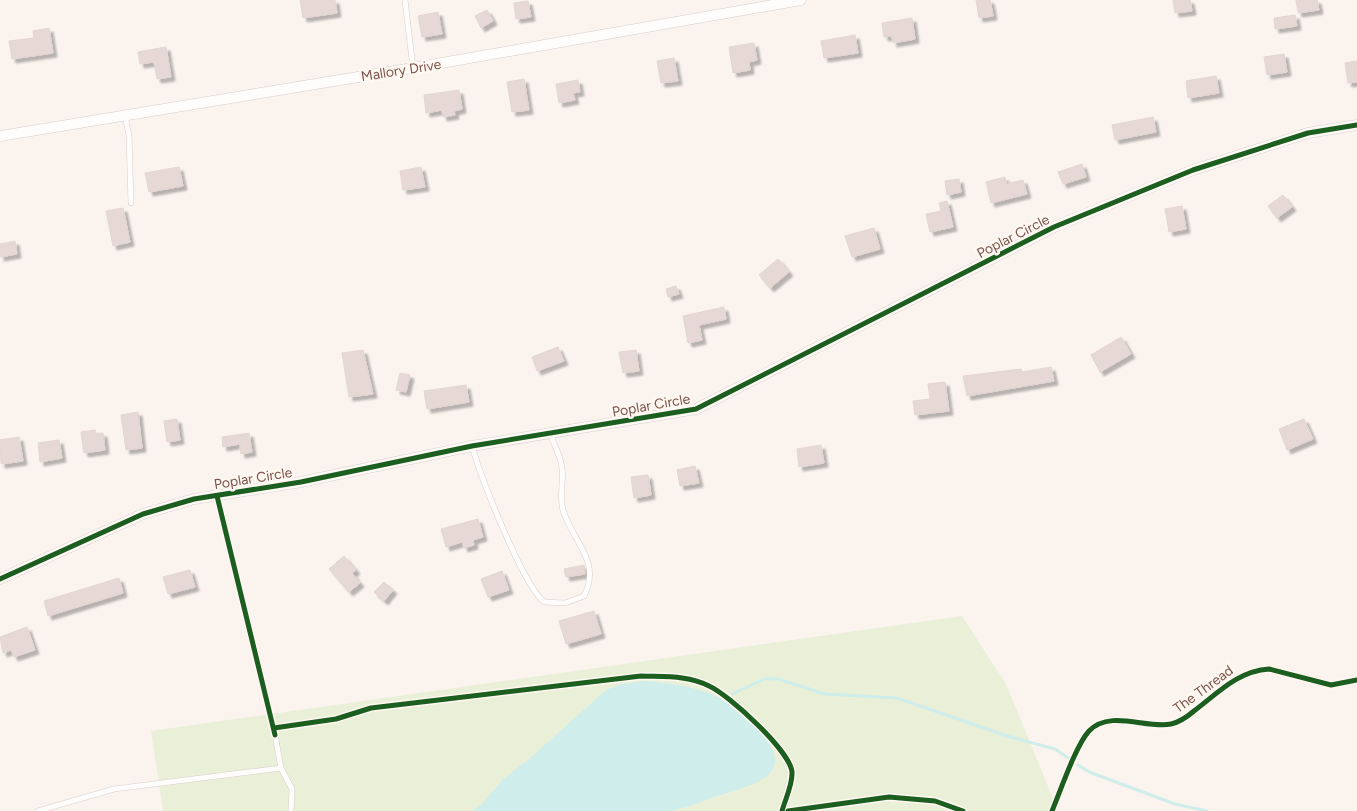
<svg xmlns="http://www.w3.org/2000/svg" width="1357" height="811" font-family="Figtree,sans-serif">
  <style>
    .green { fill: #eaf0d8 }
    .water { fill: #cfedea }
    .lines { fill: none; stroke-linecap: round; stroke-linejoin: round }
    .stream { stroke: #cfedea; stroke-width: 3 }
    .building { fill: #e6d9d5; stroke: #e3d5cf; filter: url(#shadow) }
    .lane-casing { stroke: #d8ceca; stroke-width: 6 }
    .street-casing { stroke: #d8ceca; stroke-width: 11 }
    .lane { stroke: #fefdfc; stroke-width: 5 }
    .street { stroke: #fefdfc; stroke-width: 10 }
    .cycleway-casing { stroke: #fff7f1; stroke-width: 8 }
    .cycleway { stroke: #1b5e20; stroke-width: 5 }
    .labels { text-anchor: middle; stroke-width: 5; stroke-linejoin: round; paint-order: stroke }
    .street-label { font-size: 14px; fill: #7b534a; stroke: #fff7f1 }
  </style>
  <defs>
    <filter id="shadow"><feDropShadow dx="4" dy="4" stdDeviation="1" flood-color="#0004"/></filter>
  </defs>
  <rect width="100%" height="100%" fill="#faf3ee"/>
  <path class="green" d="M962,616L1006,684L1058,811H163L151,731Z"/>
  <path class="water" d="M645,681C689,685 721,690 754,724C799,772 764,782 720,795C704,800 686,809 669,811C650,811 628,811 609,811C563,811 518,811 472,811L482,804L503,779L528,760L606,690L621,684Z"/>
  <g class="lines">
    <g class="stream">
      <path d="M732,694L764,679H778L825,694L897,698L1007,736L1055,749L1068,758"/>
      <path d="M1078,765L1089,772L1175,804L1207,811"/>
    </g>
  </g>
  <g class="building">
    <path d="M300,0H335L337,13L303,18Z"/>
    <path d="M976,0H990L993,16L979,18Z"/>
    <path d="M1173,0H1190L1192,11L1175,13Z"/>
    <path d="M1296,0H1317L1319,10L1298,13Z"/>
    <path d="M528,1L531,17L516,19L514,3Z"/>
    <path d="M487,10L493,21L481,28L475,16Z"/>
    <path d="M438,12L442,34L422,37L418,16Z"/>
    <path d="M1295,15L1297,26L1275,29L1274,18Z"/>
    <path d="M912,18L915,39L893,43L892,36L884,37L882,23Z"/>
    <path d="M49,28L53,53L12,59L9,41L34,38L33,31Z"/>
    <path d="M855,35L858,53L824,58L821,41Z"/>
    <path d="M754,43L757,60L749,62L750,70L733,73L729,47Z"/>
    <path d="M166,47L171,77L157,79L154,62L140,64L138,52Z"/>
    <path d="M1284,54L1287,72L1267,75L1264,57Z"/>
    <path d="M674,58L678,81L661,83L657,61Z"/>
    <path d="M1357,61V82L1348,83L1345,63Z"/>
    <path d="M1216,76L1219,93L1188,98L1186,81Z"/>
    <path d="M524,79L529,110L512,112L507,82Z"/>
    <path d="M578,80L580,92L573,93L575,100L559,103L556,84Z"/>
    <path d="M459,90L462,109L454,111L455,115L443,117L442,110L426,113L424,95Z"/>
    <path d="M1153,117L1156,132L1115,140L1112,125Z"/>
    <path d="M1082,164L1086,177L1063,184L1058,172Z"/>
    <path d="M179,167L183,186L149,192L145,173Z"/>
    <path d="M421,167L425,187L403,190L400,171Z"/>
    <path d="M1005,177L1006,184L1023,180L1027,194L991,203L986,182Z"/>
    <path d="M959,179L961,192L947,195L945,181Z"/>
    <path d="M1283,195L1292,207L1277,218L1268,206Z"/>
    <path d="M947,201L953,227L930,232L926,214L941,211L939,203Z"/>
    <path d="M1182,206L1186,229L1169,232L1165,209Z"/>
    <path d="M123,208L130,242L113,246L106,211Z"/>
    <path d="M874,228L880,249L852,257L845,236Z"/>
    <path d="M15,241L17,254L0,257V244Z"/>
    <path d="M778,259L789,272L770,288L759,275Z"/>
    <path d="M676,286L679,294L668,297L666,289Z"/>
    <path d="M724,307L726,319L699,325L702,340L688,343L683,316Z"/>
    <path d="M1121,337L1131,354L1100,372L1091,355Z"/>
    <path d="M558,347L564,361L537,371L532,357Z"/>
    <path d="M363,350L373,394L349,397L342,353Z"/>
    <path d="M636,350L639,371L623,373L619,352Z"/>
    <path d="M1051,367L1054,381L967,396L963,376L1021,369L1022,372Z"/>
    <path d="M400,373L410,375L406,392L396,390Z"/>
    <path d="M945,382L949,411L915,415L913,401L930,399L928,384Z"/>
    <path d="M466,385L469,402L427,409L424,391Z"/>
    <path d="M138,412L142,448L126,450L121,415Z"/>
    <path d="M177,419L180,440L167,442L164,421Z"/>
    <path d="M1304,419L1313,439L1287,450L1279,429Z"/>
    <path d="M95,430L96,434L103,433L105,450L84,453L81,432Z"/>
    <path d="M249,433L252,452L241,454L240,444L223,447L222,437Z"/>
    <path d="M19,437L23,461L1,464L0,440Z"/>
    <path d="M59,440L62,458L40,462L38,443Z"/>
    <path d="M821,445L824,463L799,467L797,449Z"/>
    <path d="M695,466L699,483L680,486L677,470Z"/>
    <path d="M648,475L651,495L634,498L631,477Z"/>
    <path d="M478,519L483,537L473,540L474,545L464,548L462,542L446,547L441,529Z"/>
    <path d="M344,556L356,570L352,573L360,583L349,592L329,569Z"/>
    <path d="M584,565L585,574L566,577L564,569Z"/>
    <path d="M190,570L195,587L168,594L163,577Z"/>
    <path d="M502,571L509,590L488,597L481,579Z"/>
    <path d="M119,578L123,593L48,616L44,601Z"/>
    <path d="M384,582L393,590L384,601L374,592Z"/>
    <path d="M594,611L601,634L566,644L559,621Z"/>
    <path d="M27,627L35,650L14,657L11,650L3,653L0,637Z"/>
  </g>
  <g class="lines">
    <g class="lane-casing">
      <g id="lane">
        <path d="M405,0L413,68"/>
        <path d="M125,115L129,136L131,203"/>
        <path d="M472,446C481,478 522,583 544,602L565,603L584,596C602,561 572,541 563,510C559,495 564,482 562,468C561,457 554,445 551,435"/>
        <path d="M281,768L292,789L291,811"/>
        <path d="M38,811L114,789L281,768L275,735"/>
      </g>
    </g>
    <g class="street-casing">
      <g id="street">
        <path d="M0,136L413,68L801,0"/>
        <path d="M0,579L143,514L194,499L301,482L472,446L696,409L1054,227L1193,170L1308,133L1357,125"/>
      </g>
    </g>
    <use href="#lane" class="lane"/>
    <use href="#street" class="street"/>
    <g class="cycleway-casing">
      <g id="cycleway">
        <path d="M217,496L275,735"/>
        <path d="M0,579L143,514L194,499L301,482L472,446L696,409L1054,227L1193,170L1308,133L1357,125"/>
        <path d="M274,728L336,719L371,708L641,676C664,677 688,675 709,686C728,694 794,754 792,774C792,786 785,800 782,811"/>
        <path d="M788,811L889,797L935,801L963,811"/>
        <path d="M1052,811C1060,792 1076,745 1089,731C1110,709 1146,729 1171,724C1180,722 1187,717 1194,711C1218,693 1238,671 1269,669L1331,685L1357,680"/>
      </g>
    </g>
    <use href="#cycleway" class="cycleway"/>
  </g>
  <g class="labels">
    <g class="street-label">
      <text transform="translate(401 70) rotate(-9)" y="5">Mallory Drive</text>
      <text transform="translate(1013 236) rotate(-27)" y="5">Poplar Circle</text>
      <text transform="translate(651 405) rotate(-10)" y="5">Poplar Circle</text>
      <text transform="translate(253 478) rotate(-9)" y="5">Poplar Circle</text>
      <text transform="translate(1203 689) rotate(-36)" y="5">The Thread</text>
    </g>
  </g>
</svg>
